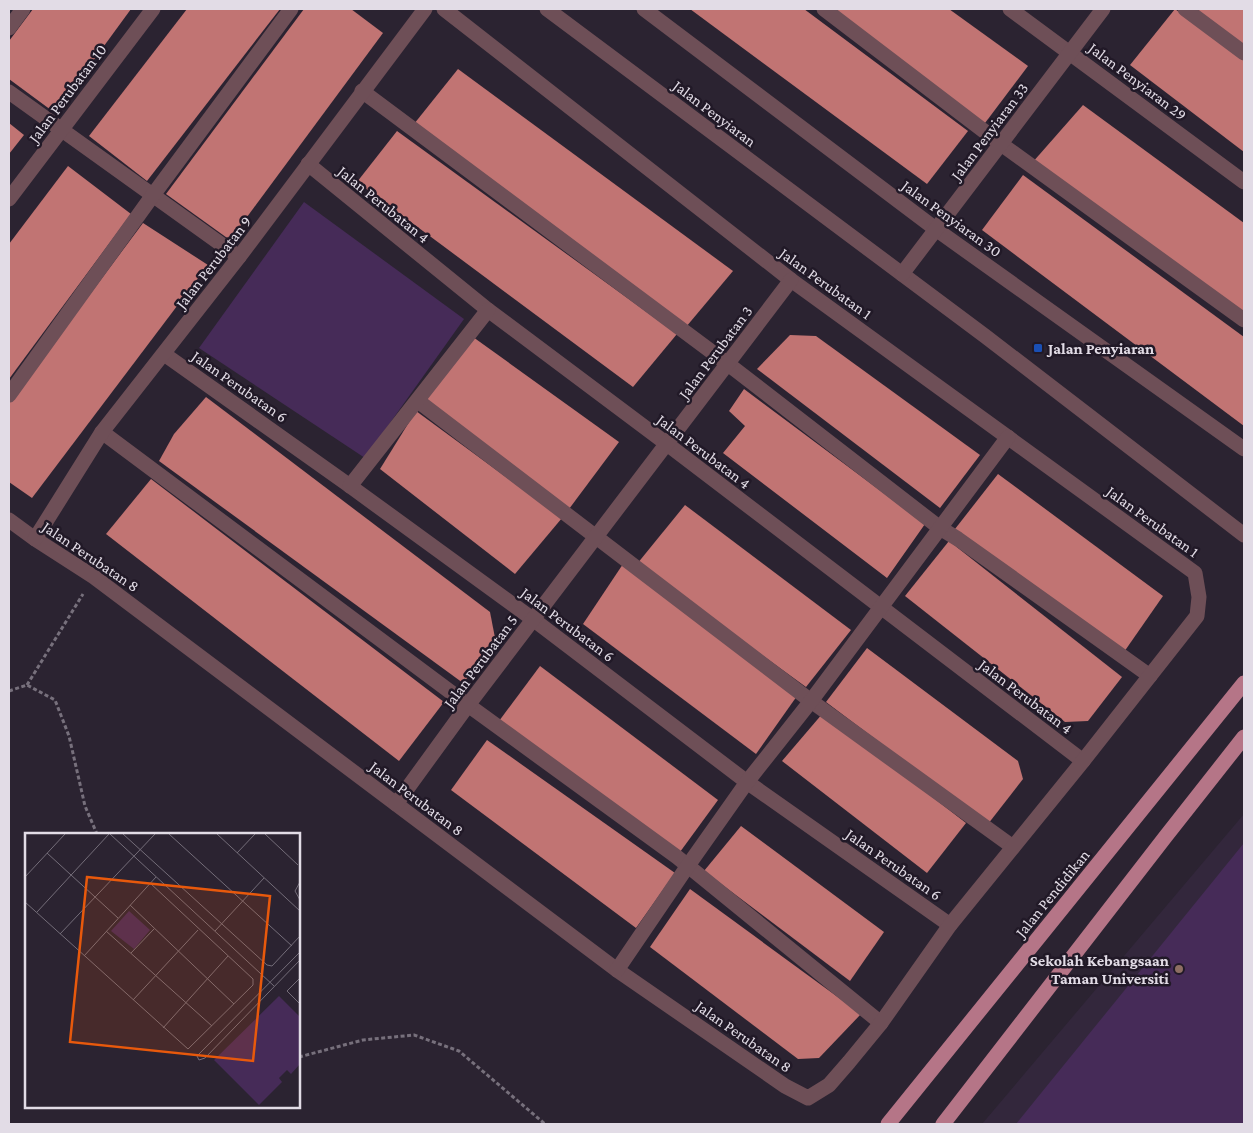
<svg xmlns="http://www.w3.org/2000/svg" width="1253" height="1133" font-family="'Crimson Pro',serif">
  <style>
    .built { fill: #33273c }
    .green { fill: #462b58 }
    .building { fill: #c17473 }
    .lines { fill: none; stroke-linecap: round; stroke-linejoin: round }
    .path { stroke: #77707c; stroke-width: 3; stroke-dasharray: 4 2.5; stroke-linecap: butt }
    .minor { stroke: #6e4f57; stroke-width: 15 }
    .major { stroke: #b57587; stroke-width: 15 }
    .transit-dot { fill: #1a4fb4; stroke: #211927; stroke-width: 2 }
    .education-dot { fill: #8d6e63; stroke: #211927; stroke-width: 2 }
    .labels { text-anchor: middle; stroke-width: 5; stroke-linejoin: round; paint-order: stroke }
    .street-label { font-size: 16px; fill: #e2dce6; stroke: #211927 }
    .poi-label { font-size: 16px; font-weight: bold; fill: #e2dce6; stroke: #211927; text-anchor: start }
    .inset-road { fill: none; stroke: #746d79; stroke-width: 1 }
    .view { fill: #e8590c; fill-opacity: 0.15; stroke: #e8590c; stroke-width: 2.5 }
    .inset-edge { fill: none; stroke: #e2dce6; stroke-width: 2.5 }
  </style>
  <rect width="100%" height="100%" fill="#2b2331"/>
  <path class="built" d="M1244,814V1124H982Z"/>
  <g class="green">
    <path d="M304,202L464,319L365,458L199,348Z"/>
    <path d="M1244,843V1124H1016Z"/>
  </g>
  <g class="building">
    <path d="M33,9H131L55,113L9,79V41Z"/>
    <path d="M187,9H280L147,181L89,136Z"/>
    <path d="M304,9H351L383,33L230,240L166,194Z"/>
    <path d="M690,9H804L968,131L927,184Z"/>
    <path d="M827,9H949L1028,66L982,127Z"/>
    <path d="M1175,9L1244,61V152L1130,65Z"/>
    <path d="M1192,9H1244V47Z"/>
    <path d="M458,69L733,271L686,327L414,124Z"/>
    <path d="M1083,105L1244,223V317L1032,163Z"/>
    <path d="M9,123L24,135L9,154Z"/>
    <path d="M397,131L677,334L633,387L357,182Z"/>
    <path d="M68,166L131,214L9,379V244Z"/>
    <path d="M1023,175L1244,337V426L982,230Z"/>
    <path d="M143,223L208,265L32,498L9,482V403Z"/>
    <path d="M790,335L816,336L980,455L940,508L757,369Z"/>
    <path d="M473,337L619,442L569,509L426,399Z"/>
    <path d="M744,389L925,524L887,578L723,453L745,426L729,411Z"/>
    <path d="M206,397L490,612L496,643L463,683L159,461L174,434Z"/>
    <path d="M416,411L562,518L515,574L380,469Z"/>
    <path d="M998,474L1163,596L1124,652L955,529Z"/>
    <path d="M151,479L444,702L399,761L106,534Z"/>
    <path d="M685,505L851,630L806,687L637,564Z"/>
    <path d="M949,541L1122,677L1088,721L1065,722L905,596Z"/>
    <path d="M623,564L797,696L756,754L583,624Z"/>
    <path d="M867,648L1018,761L1023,779L988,824L826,702Z"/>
    <path d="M540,666L718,800L680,852L499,721Z"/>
    <path d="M823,713L966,823L927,873L782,761Z"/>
    <path d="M487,740L675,873L636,928L451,790Z"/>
    <path d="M741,826L884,932L850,981L704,871Z"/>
    <path d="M690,889L861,1014L819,1058L798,1059L650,947Z"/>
  </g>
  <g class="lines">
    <g class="path">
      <path d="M27,685L83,594"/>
      <path d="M9,691L27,685L55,700L69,736L85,806L97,834"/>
      <path d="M299,1057L363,1040L414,1035L459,1051L545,1124"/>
    </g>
    <g class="minor">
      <path d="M547,9L985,336L1244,535"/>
      <path d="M644,9L937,230L1244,449"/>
      <path d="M824,9L1001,144L1244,320"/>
      <path d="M1010,9L1244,182"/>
      <path d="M1185,9L1244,53"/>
      <path d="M9,28L23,9"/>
      <path d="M362,91L728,364L940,528L958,539L1150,676"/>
      <path d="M9,92L239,257"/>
      <path d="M308,164L488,310L667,444L1083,761"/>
      <path d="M9,199L153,9"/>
      <path d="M902,274L1103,9"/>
      <path d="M164,354L350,486L534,620L747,782L950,925"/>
      <path d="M9,395L153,195L291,9"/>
      <path d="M418,401L811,701L1013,847"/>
      <path d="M102,432L468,705L677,857L881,1023"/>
      <path d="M350,486L488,310"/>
      <path d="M9,520L35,539L94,577L617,970L785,1086L808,1098L829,1085L849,1062L881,1023L950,925L1083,761L1197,616L1199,597L1195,573L791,280L444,9"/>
      <path d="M35,539L102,432L239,257L425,9"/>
      <path d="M396,804L468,705L791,280"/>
      <path d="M617,970L687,867L747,782L811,701L1008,437"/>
    </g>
    <g class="major">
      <path d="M888,1124L1244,683"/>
      <path d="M943,1124L1166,836L1244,737"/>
    </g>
  </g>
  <rect class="transit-dot" x="1033" y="343" width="10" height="10" rx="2.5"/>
  <circle class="education-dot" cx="1179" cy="969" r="5"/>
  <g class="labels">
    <g class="street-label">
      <text transform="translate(1138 81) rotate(37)" y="6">Jalan Penyiaran 29</text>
      <text transform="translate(67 93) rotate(-53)" y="6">Jalan Perubatan 10</text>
      <text transform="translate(715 113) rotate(37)" y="6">Jalan Penyiaran</text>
      <text transform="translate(989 131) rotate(-53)" y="6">Jalan Penyiaran 33</text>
      <text transform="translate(384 204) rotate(39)" y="6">Jalan Perubatan 4</text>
      <text transform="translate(952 218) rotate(36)" y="6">Jalan Penyiaran 30</text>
      <text transform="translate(213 262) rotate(-52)" y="6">Jalan Perubatan 9</text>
      <text transform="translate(826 283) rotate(36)" y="6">Jalan Perubatan 1</text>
      <text transform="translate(715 352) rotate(-53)" y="6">Jalan Perubatan 3</text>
      <text transform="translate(240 386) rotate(35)" y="6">Jalan Perubatan 6</text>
      <text transform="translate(704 451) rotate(37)" y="6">Jalan Perubatan 4</text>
      <text transform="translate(1153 521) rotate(36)" y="6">Jalan Perubatan 1</text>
      <text transform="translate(91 556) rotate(34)" y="6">Jalan Perubatan 8</text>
      <text transform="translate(568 624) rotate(37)" y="6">Jalan Perubatan 6</text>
      <text transform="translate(480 661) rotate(-53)" y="6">Jalan Perubatan 5</text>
      <text transform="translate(1026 696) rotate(37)" y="6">Jalan Perubatan 4</text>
      <text transform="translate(417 798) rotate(37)" y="6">Jalan Perubatan 8</text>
      <text transform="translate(894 864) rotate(35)" y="6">Jalan Perubatan 6</text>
      <text transform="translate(1052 893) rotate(-51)" y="6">Jalan Pendidikan</text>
      <text transform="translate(744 1036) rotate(35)" y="6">Jalan Perubatan 8</text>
    </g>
    <g class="poi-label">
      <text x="1048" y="354">Jalan Penyiaran</text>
      <text x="1169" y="966" text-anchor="end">Sekolah Kebangsaan<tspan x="1169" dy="18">Taman Universiti</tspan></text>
    </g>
  </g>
  <g transform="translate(25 833)">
    <rect width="275" height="275" fill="#2b2331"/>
    <path d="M104,78L125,97L109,116L86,98ZM254,163L275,184V231L266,241L262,237L254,245L257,249L234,272L189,227Z" fill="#462b58"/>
    <path class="inset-road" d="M85,1L249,153M98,1L242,132L247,133L275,103M144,1L267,113M192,1L275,78M240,1L273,32M22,20L93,85M212,20L230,1M0,44L40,1M275,49L270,58L275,67M0,69L163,216L228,152V146L125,50M105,72L209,171M12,79L84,1M81,98L187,193M190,98L239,45M35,101L130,1M275,119L172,223L174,227L180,225L275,127M106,120L129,96M59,123L131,44M275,145L262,158L275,171M108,167L173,97M138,195L203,123"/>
    <path class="view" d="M62,44L245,63L228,228L45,209Z"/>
    <rect width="275" height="275" class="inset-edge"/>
  </g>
  <rect width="1253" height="1133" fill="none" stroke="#e2dce6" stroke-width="20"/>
</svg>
